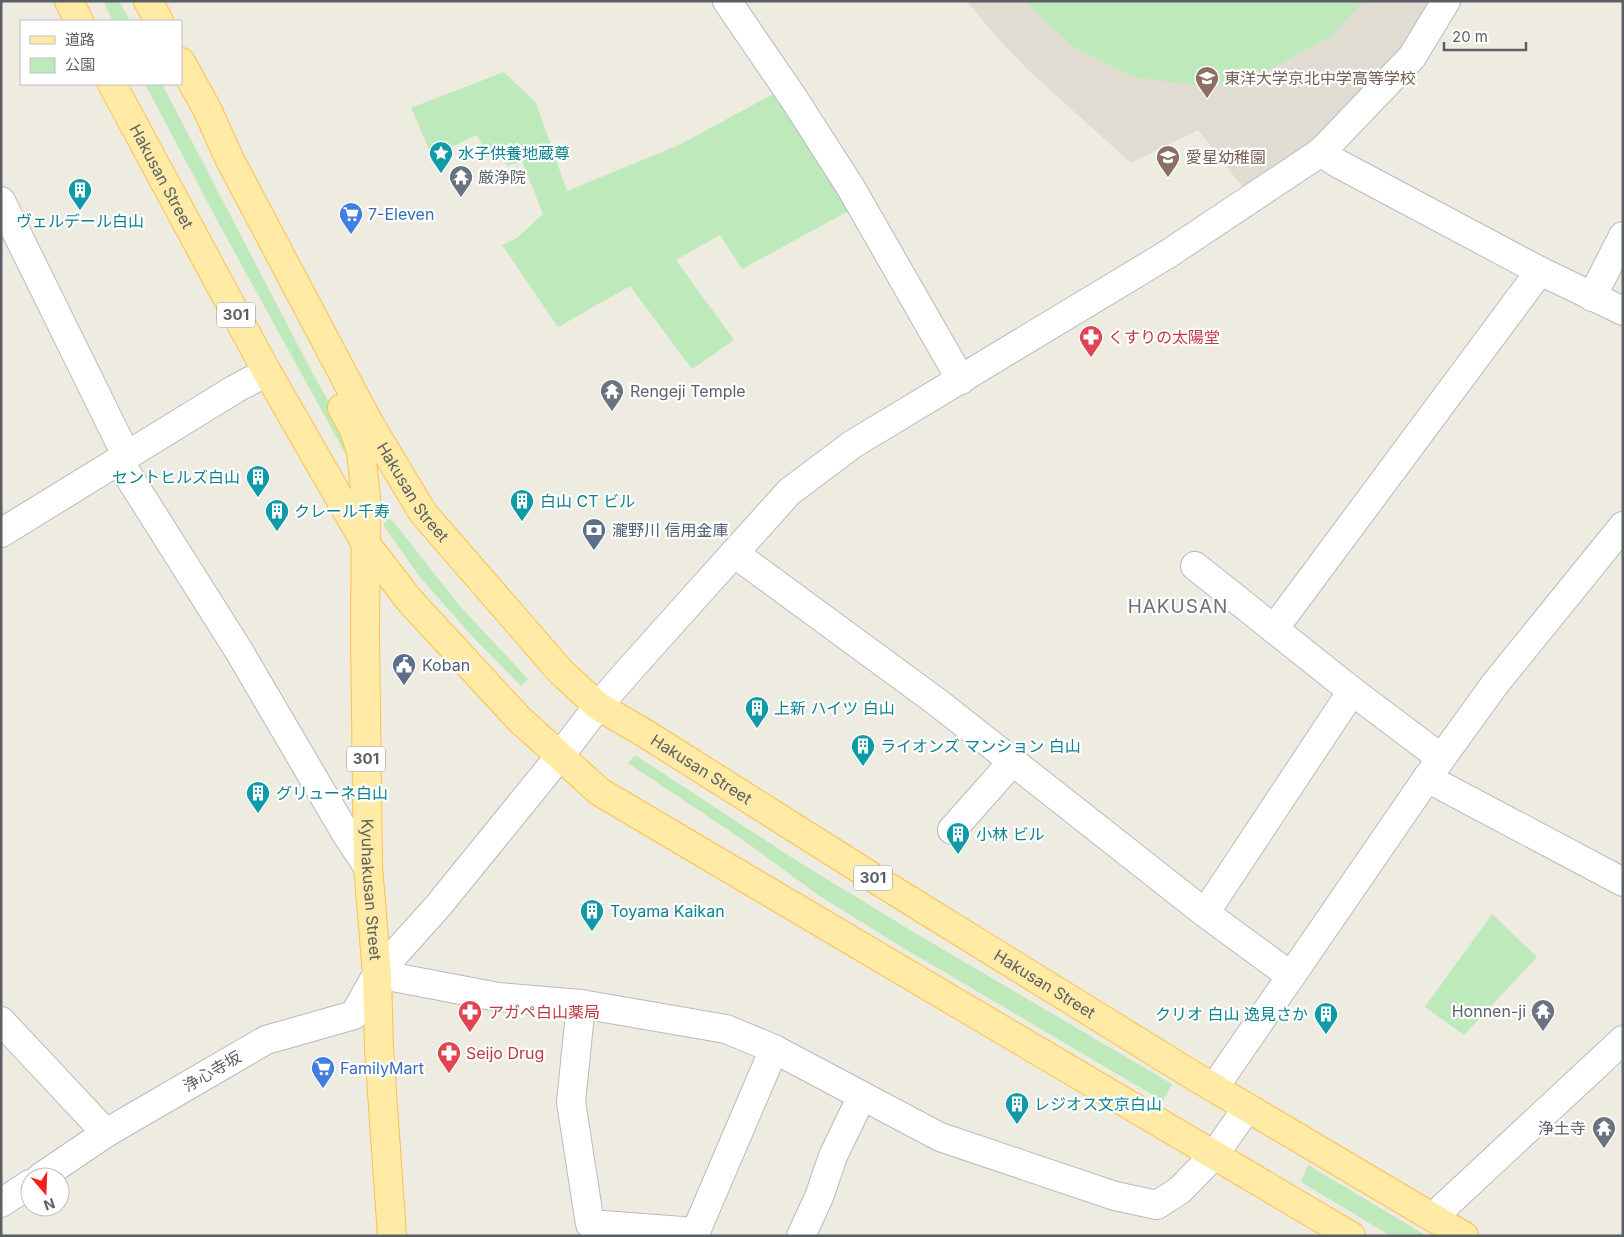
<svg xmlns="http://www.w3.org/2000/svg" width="1624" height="1237" font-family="Inter,'Noto Sans JP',sans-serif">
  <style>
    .education { fill: #e1dcd2 }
    .green { fill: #bee9bb }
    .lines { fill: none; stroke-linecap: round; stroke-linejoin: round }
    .street-casing { stroke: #b7babf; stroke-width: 30 }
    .secondary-casing { stroke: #b7bcc2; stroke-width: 30 }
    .primary-casing { stroke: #ffc04a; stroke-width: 30 }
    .street { stroke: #fff; stroke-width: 28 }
    .secondary { stroke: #fff; stroke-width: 28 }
    .primary { stroke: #ffeba6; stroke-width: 28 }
    .labels { text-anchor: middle; stroke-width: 4.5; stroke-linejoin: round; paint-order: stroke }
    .shield { fill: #fff; stroke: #8c8f92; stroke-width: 1 }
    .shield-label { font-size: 15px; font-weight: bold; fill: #5a5f64 }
    .education-label { font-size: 16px; fill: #785e54; stroke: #fff; text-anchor: start }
    .culture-label { font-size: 16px; fill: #0d838f; stroke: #fff; text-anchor: start }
    .street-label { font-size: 16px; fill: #5a5f64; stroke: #fff }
    .worship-label { font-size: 16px; fill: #5b616d; stroke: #fff; text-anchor: start }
    .shop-label { font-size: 16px; fill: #366cbe; stroke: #fff; text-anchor: start }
    .health-label { font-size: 16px; fill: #be3a42; stroke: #fff; text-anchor: start }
    .service-label { font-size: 16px; fill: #4e5e75; stroke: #fff; text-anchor: start }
    .quarter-label { font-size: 19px; letter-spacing: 1px; fill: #6b7176; stroke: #fff }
  </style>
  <rect width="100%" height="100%" fill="#eeebe1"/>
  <path class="education" d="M967,1H1431L1400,53L1392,61L1298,153L1244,189L1198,130L1131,163L1027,69L993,33Z"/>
  <g class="green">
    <path d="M103,1H119L130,21H113Z"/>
    <path d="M1026,1H1364L1330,37L1253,78L1228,84L1201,86L1133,77L1075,48L1032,9Z"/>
    <path d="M504,72L536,103L567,191L679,145L779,91L854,208L742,269L720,235L676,260L734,340L692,369L630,286L558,327L502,245L517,238L543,214L522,161L507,166L498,144L485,150L477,135L432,156L411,108Z"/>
    <path d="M145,84H162L313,374L346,432L349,452L345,453L218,222Z"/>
    <path d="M389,518L393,521L459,605L528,679L521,686L471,635L419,576L383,525Z"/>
    <path d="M635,755L794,859L915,933L1172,1084L1163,1101L907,950L821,897L743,840L628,763Z"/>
    <path d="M1492,914L1537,957L1464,1035L1425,1007Z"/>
    <path d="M1308,1165L1427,1236H1391L1301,1182Z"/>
  </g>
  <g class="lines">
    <g class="street-casing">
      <g id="street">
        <path d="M727,1L794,99L851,188L961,380"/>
        <path d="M1446,1L1412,57L1321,152L1337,163L1540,271L1623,311"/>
        <path d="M1,201L127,457"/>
        <path d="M1592,297L1623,236"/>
        <path d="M119,461L239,651L345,832L368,867"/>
        <path d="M1,533L235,389L267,372"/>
        <path d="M734,553L937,702L1205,913"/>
        <path d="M1195,566L1274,629"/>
        <path d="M1352,691L1205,913L1291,976L1427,778L1495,684L1623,526"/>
        <path d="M1441,758L1352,691L1274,629L1540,271"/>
        <path d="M1427,778L1623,882"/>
        <path d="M952,830L1013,761"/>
        <path d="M377,974L498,997L581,1004L726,1029L774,1049L940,1137L1115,1196L1157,1205L1180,1190L1215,1154L1247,1108"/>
        <path d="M581,1004L571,1102L590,1224L695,1232"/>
        <path d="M1,1021L106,1133"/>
        <path d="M1214,1088L1291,976"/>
        <path d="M41,1177L106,1133L266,1040L354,1015L377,974L438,906L559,757"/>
        <path d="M1,1203L30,1184"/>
        <path d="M1433,1217L1623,1040"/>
        <path d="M694,1236L774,1049"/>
        <path d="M801,1236L819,1197L833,1156L862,1096"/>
      </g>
    </g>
    <g class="secondary-casing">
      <path id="secondary" d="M559,757L598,706L632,667L789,492L853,444L1168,254L1321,152"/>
    </g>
    <g class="primary-casing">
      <g id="primary">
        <path d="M69,1L79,21"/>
        <path d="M148,1L159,21"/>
        <path id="s1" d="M181,62L207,109L230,160L369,423L423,513L561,672L598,706L646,734L893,890L1189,1073L1464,1236"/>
        <path id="s2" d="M112,84L267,372L366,544L410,601L520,720L600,792L1351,1236"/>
        <path id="s3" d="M342,408L354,430L361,452L366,498L365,635L368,867L377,974L379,1049L392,1236"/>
      </g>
    </g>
    <use href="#street" class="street"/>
    <use href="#secondary" class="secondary"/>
    <use href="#primary" class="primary"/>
  </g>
  <defs>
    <g id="school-pin" transform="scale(1.25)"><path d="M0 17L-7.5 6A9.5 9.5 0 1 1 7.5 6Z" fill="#8d6e63" stroke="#fff"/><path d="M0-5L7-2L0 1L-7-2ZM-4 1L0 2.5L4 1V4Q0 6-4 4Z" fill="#fff"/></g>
    <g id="sight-pin" transform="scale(1.25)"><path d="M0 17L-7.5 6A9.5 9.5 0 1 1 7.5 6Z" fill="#0f9aa8" stroke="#fff"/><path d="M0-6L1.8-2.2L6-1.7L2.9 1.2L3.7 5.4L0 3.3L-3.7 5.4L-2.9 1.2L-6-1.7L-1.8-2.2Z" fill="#fff"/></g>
    <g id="temple-pin" transform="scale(1.25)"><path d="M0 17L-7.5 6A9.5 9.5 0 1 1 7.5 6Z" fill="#6b7280" stroke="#fff"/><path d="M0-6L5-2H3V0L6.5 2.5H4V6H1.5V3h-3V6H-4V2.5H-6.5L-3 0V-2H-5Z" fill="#fff"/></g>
    <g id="building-pin" transform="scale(1.25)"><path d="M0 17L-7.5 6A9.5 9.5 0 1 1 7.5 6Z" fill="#0f9aa8" stroke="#fff"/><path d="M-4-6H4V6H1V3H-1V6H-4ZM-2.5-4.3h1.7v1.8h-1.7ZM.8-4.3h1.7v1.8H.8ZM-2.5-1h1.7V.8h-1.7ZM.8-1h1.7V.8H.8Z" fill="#fff"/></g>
    <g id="supermarket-pin" transform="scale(1.25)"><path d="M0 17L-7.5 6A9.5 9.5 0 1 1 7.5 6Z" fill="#3f7fe0" stroke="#fff"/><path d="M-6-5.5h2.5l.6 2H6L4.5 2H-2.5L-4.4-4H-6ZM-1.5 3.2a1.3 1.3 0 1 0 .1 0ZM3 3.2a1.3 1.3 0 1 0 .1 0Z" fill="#fff"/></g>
    <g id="pharmacy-pin" transform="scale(1.25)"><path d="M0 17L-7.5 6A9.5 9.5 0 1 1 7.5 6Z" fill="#e0444e" stroke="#fff"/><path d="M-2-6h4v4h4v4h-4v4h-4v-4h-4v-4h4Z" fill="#fff"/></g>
    <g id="bank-pin" transform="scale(1.25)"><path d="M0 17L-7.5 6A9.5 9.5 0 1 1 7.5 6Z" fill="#5c6f8a" stroke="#fff"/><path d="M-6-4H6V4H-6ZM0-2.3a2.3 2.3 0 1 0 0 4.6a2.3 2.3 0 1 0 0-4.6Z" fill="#fff"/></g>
    <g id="civic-pin" transform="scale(1.25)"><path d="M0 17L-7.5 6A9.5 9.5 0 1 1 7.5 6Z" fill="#5c6f8a" stroke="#fff"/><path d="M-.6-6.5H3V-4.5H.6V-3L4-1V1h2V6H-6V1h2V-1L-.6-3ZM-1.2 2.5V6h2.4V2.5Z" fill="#fff"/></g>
  </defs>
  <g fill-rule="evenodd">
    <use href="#school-pin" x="1207" y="78"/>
    <use href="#sight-pin" x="441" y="153"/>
    <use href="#school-pin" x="1168" y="157"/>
    <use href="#temple-pin" x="461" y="177"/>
    <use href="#building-pin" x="80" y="190"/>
    <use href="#supermarket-pin" x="351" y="214"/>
    <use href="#pharmacy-pin" x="1091" y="337"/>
    <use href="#temple-pin" x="612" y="391"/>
    <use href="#building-pin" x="258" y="477"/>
    <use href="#building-pin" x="522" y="501"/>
    <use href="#building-pin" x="277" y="511"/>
    <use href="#bank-pin" x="594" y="530"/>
    <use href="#civic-pin" x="404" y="665"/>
    <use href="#building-pin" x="757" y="708"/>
    <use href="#building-pin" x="863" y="746"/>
    <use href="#building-pin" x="258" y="793"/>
    <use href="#building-pin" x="958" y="834"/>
    <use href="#building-pin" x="592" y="911"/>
    <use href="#temple-pin" x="1543" y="1011"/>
    <use href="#pharmacy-pin" x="470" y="1012"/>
    <use href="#building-pin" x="1326" y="1014"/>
    <use href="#pharmacy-pin" x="449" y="1053"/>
    <use href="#supermarket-pin" x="323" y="1068"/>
    <use href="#building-pin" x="1017" y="1104"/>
    <use href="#temple-pin" x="1604" y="1128"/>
  </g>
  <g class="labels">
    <g class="shield">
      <rect x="217" y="302.5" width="38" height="25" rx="4"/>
      <rect x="347" y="746.5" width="38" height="25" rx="4"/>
      <rect x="854" y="865.5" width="38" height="25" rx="4"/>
    </g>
    <g class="shield-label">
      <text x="236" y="320">301</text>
      <text x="366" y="764">301</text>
      <text x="873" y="883">301</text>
    </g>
    <g class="education-label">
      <text x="1224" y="84">東洋大学京北中学高等学校</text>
      <text x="1186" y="163">愛星幼稚園</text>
    </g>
    <g class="culture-label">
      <text x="458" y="159">水子供養地蔵尊</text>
      <text x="80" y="227" text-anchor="middle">ヴェルデール白山</text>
      <text x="240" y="483" text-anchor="end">セントヒルズ白山</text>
      <text x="540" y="507">白山 CT ビル</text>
      <text x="294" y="517">クレール千寿</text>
      <text x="774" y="714">上新 ハイツ 白山</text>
      <text x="880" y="752">ライオンズ マンション 白山</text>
      <text x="276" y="799">グリューネ白山</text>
      <text x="976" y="840">小林 ビル</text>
      <text x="610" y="917">Toyama Kaikan</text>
      <text x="1308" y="1020" text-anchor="end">クリオ 白山 逸見さか</text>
      <text x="1034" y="1110">レジオス文京白山</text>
    </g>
    <g class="street-label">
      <text dy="6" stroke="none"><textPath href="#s2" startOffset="105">Hakusan Street</textPath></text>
      <text dy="6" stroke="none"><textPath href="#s1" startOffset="489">Hakusan Street</textPath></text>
      <text dy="6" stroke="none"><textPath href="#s1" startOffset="894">Hakusan Street</textPath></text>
      <text dy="6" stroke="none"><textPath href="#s3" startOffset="486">Kyuhakusan Street</textPath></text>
      <text dy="6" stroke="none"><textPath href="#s1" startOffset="1299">Hakusan Street</textPath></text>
      <text transform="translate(212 1071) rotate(-30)" y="6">浄心寺坂</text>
    </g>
    <g class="worship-label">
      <text x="478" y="183">厳浄院</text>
      <text x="630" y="397">Rengeji Temple</text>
      <text x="1526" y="1017" text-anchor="end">Honnen-ji</text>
      <text x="1586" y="1134" text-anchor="end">浄土寺</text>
    </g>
    <g class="shop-label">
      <text x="368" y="220">7-Eleven</text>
      <text x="340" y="1074">FamilyMart</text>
    </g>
    <g class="health-label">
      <text x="1108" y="343">くすりの太陽堂</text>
      <text x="488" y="1018">アガペ白山薬局</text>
      <text x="466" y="1059">Seijo Drug</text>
    </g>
    <g class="service-label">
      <text x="612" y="536">瀧野川 信用金庫</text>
      <text x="422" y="671">Koban</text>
    </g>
    <g class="quarter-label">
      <text x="1178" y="613">HAKUSAN</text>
    </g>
  </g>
  <rect width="1624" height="1237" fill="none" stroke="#5a5f64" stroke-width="5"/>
  <rect x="20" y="20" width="162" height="65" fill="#ffffff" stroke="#bdbfc1"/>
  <rect x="30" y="36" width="25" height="8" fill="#ffeba6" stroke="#bdbfc1"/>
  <text x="65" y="45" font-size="15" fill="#5a5f64">道路</text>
  <rect x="30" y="58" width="25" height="15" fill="#bee9bb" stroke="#bdbfc1"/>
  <text x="65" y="70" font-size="15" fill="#5a5f64">公園</text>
  <g transform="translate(45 1192) rotate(161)"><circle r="24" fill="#ffffff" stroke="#bdbfc1"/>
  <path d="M0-4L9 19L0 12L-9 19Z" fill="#fa1e1b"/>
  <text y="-8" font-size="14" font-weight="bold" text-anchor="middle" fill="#5a5f64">N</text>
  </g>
  <path d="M1444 42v8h82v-8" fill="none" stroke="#5a5f64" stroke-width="2.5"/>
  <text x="1452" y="42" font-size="15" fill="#5a5f64" stroke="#ffffff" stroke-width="4" paint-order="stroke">20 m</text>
</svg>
